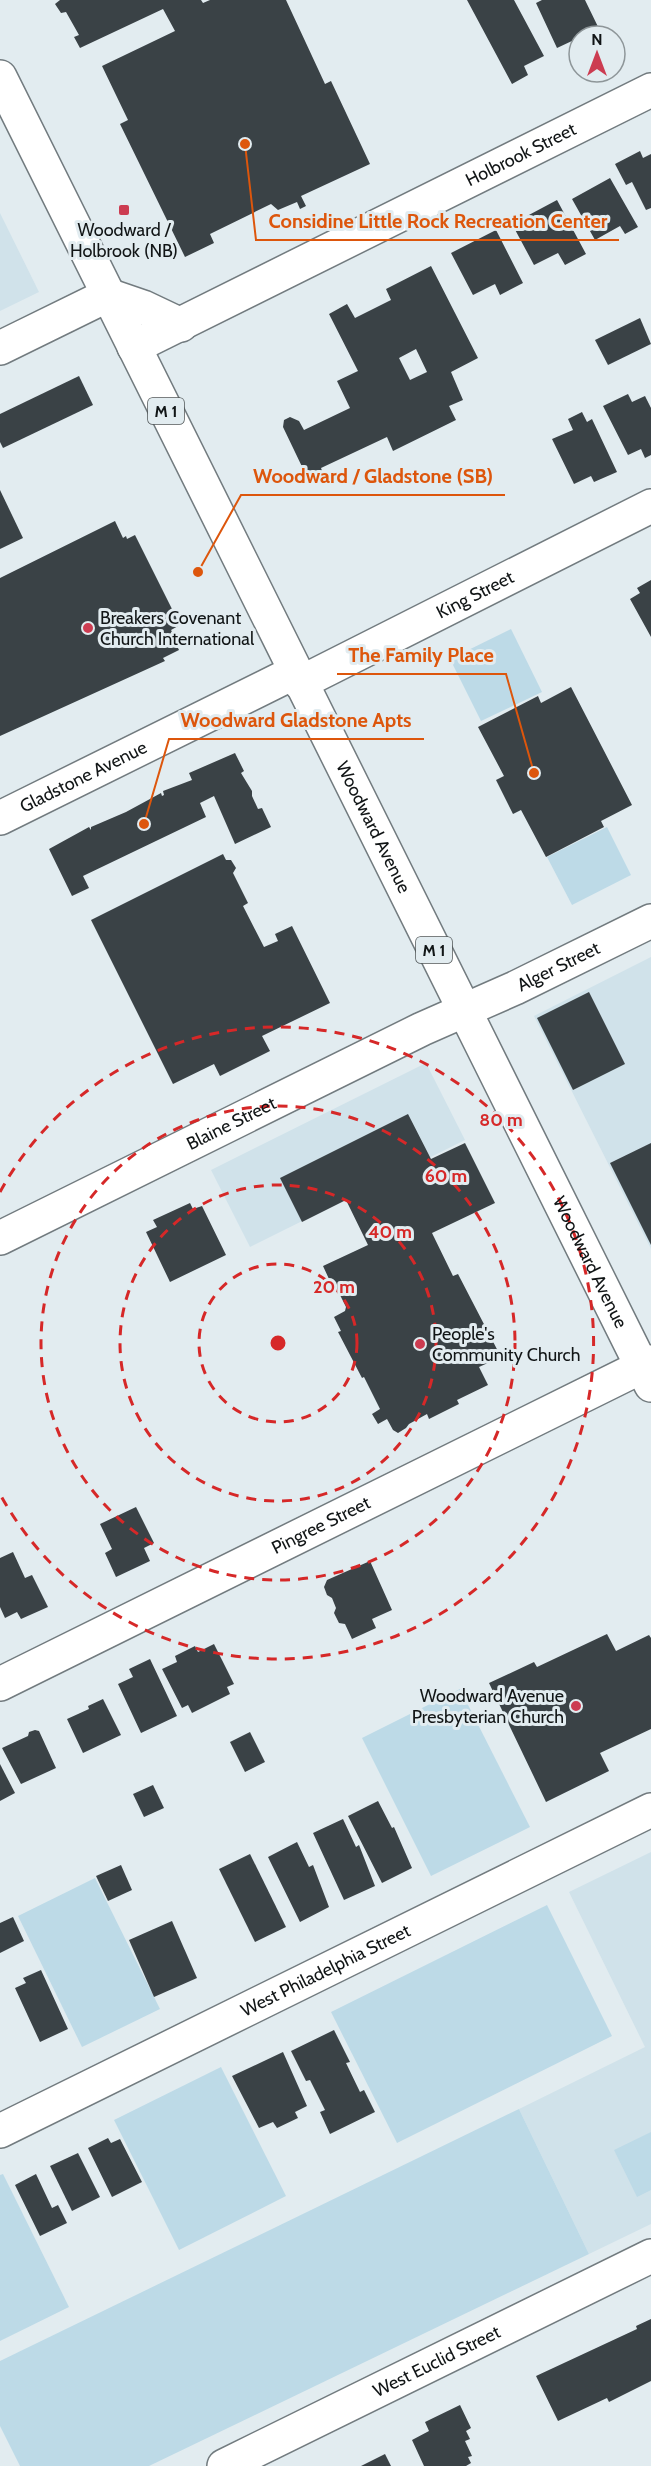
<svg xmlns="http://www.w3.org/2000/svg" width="651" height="2466" font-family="Cabin,sans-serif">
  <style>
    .built { fill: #d0e2ea }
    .green { fill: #bddae7 }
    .building { fill: #3a4246; fill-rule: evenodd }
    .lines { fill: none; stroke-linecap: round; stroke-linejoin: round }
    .minor-casing { stroke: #727b7f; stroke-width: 36 }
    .major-casing { stroke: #727b7f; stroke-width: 36 }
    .minor { stroke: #fff; stroke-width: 33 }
    .major { stroke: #fff; stroke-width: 33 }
    .ring { fill: none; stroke: #d62828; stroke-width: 3; stroke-dasharray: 10 8 }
    .poi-dot { fill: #cc3c51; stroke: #e2ecf0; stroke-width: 2 }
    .labels { text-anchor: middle; stroke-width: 6; stroke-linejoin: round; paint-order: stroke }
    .shield { fill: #e2ecf0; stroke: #505657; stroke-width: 1.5 }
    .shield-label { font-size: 16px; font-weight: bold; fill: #111516 }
    .street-label { font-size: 18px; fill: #111516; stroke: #e2ecf0 }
    .poi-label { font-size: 18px; fill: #111516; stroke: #e2ecf0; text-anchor: start }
    .centre { fill: #d62828; stroke: #e2ecf0; stroke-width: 3 }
    .ring-label { font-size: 18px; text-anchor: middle; font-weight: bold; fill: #d62828; stroke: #e2ecf0; stroke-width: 6; stroke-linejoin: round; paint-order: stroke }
    .leader { fill: none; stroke: #dd560c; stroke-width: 2 }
    .callout-dot { fill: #dd560c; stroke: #e2ecf0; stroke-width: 2 }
    .callout-label { font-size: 20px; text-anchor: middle; font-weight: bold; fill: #dd560c; stroke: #e2ecf0; stroke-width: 6; stroke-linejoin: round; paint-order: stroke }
  </style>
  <rect width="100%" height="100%" fill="#e2ecf0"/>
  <g class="built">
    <path d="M0,213L39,292L0,311Z"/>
    <path d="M651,957V1249L534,1016Z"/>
    <path d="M426,1063L465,1140L250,1247L211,1170Z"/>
    <path d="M651,1852V2224L589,2254L519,2109L645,2047L569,1892Z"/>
  </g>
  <g class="green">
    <path d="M511,629L542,692L481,721L450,659Z"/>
    <path d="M607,827L631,875L572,905L547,857Z"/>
    <path d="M460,1689L530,1827L431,1876L362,1738Z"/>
    <path d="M95,1878L160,2009L82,2047L18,1916Z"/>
    <path d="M547,1905L612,2036L397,2143L331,2012Z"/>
    <path d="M221,2067L286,2196L179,2250L114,2120Z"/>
    <path d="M519,2109L589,2254L149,2466H20L0,2426V2361Z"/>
    <path d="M651,2132V2190L637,2197L614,2150Z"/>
    <path d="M3,2174L69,2307L0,2341V2175Z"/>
  </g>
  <g class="building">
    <path d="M60,0H201L203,3L210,0H286L325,84L331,81L370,164L301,196L306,206L300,209L297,202L278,210L271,204L210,234L214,243L185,257L120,124L128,120L102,66L175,31L163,9L80,48L74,37L79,35L66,12L61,13L55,4Z"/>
    <path d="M467,0H514L544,56L524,66L528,75L512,84Z"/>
    <path d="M542,0H585L602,35L579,36V46L577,47L574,40L557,48L536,3Z"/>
    <path d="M640,151L643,158L651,154V208L646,210L632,182L626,185L615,164Z"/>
    <path d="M610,178L638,227L625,234L620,226L595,240L572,199Z"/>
    <path d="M557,200L586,254L565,265L558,253L534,265L512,224Z"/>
    <path d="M496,230L523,283L500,295L495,284L473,295L451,253Z"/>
    <path d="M431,266L478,358L451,372L463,400L449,406L456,420L393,451L387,437L321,468L324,476L313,482L309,474L306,475L283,427L284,420L290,417L299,421L304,430L350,408L337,381L358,371L329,314L347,304L355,318L391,300L386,289ZM416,349L427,372L410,380L399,358Z"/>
    <path d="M640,318L651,344L608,365L595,340Z"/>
    <path d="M79,376L93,405L3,448L0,442V414Z"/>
    <path d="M628,394L632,402L645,396L651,408V455L645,458L641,449L628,455L603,406Z"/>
    <path d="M582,412L587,422L592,419L617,472L594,482L591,476L574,484L552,439L573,430L568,419Z"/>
    <path d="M0,490L23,538L0,549Z"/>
    <path d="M115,521L123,538L126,536L127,539L135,535L180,625L171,630L174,635L172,636L179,650L163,658L165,661L0,736V578Z"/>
    <path d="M651,580V637L630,599L640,593L637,588Z"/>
    <path d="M571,687L632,805L601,821L604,827L546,857L521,810L513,814L496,780L504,776L478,727L538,696L541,703Z"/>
    <path d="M235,753L244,771L241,773L252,791V796L258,809L262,808L271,827L235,844L214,796L200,803L206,817L83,876L89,888L72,896L49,849L89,827L91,830V827L126,812L161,793L162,796L164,795L163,791L192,780L189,773Z"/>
    <path d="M223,854L226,860H231L236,868L233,873L248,903L243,906L264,947L278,941L275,934L292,926L330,1003L262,1036L270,1051L220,1076L214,1064L173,1084L91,920Z"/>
    <path d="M589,992L625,1064L573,1090L537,1018Z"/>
    <path d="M408,1114L431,1159L465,1143L495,1203L432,1233L453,1276L458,1274L501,1357L479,1367L488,1385L457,1400L459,1404L429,1419L427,1414L409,1424L406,1428L398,1433L393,1430L387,1419L378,1424L372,1414L380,1409L364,1377L362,1378L338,1332L341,1331L334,1317L345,1311L346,1307L338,1291L335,1292L323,1266L368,1245L346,1200L302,1222L280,1178Z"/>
    <path d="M651,1143V1245L610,1163Z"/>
    <path d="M190,1203L193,1209L202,1206L226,1255L170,1282L146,1232L157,1227L153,1220Z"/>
    <path d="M136,1507L154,1543L144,1548L150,1561L116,1577L105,1553L112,1549L100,1524Z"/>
    <path d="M13,1552L25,1578L32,1575L48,1607L21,1619L17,1612L5,1618L0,1607V1558Z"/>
    <path d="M370,1561L392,1610L372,1619L376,1628L352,1639L345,1624L339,1623L334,1613L336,1608L332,1598L327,1595L324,1587L327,1580Z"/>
    <path d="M607,1634L616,1651L649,1635L651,1638V1729L600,1753L609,1771L546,1802L489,1683L534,1662L537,1667Z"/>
    <path d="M214,1644L234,1684L227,1687L230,1694L192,1713L188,1705L182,1708L162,1669L177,1662L175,1656L195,1646L198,1652Z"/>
    <path d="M150,1659L177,1716L141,1733L118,1684L133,1677L129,1669Z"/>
    <path d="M103,1699L121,1735L83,1753L67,1719L89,1709L88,1706Z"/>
    <path d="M35,1730L39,1731L56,1768L21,1784L2,1748L28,1736L29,1732Z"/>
    <path d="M250,1732L265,1762L245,1772L230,1742Z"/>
    <path d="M0,1764L15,1793L0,1801Z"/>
    <path d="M153,1785L164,1808L144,1817L133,1794Z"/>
    <path d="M378,1801L392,1828L394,1827L412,1868L382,1883L348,1816Z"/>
    <path d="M343,1819L356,1847L359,1845L375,1886L344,1900L313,1833Z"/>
    <path d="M297,1842L309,1867L313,1865L329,1907L300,1922L268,1857Z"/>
    <path d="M250,1854L286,1927L255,1942L219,1869Z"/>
    <path d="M121,1865L132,1890L108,1901L96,1876Z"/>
    <path d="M13,1917L24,1941L0,1953V1923Z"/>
    <path d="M172,1921L197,1978L154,1997L129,1940Z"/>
    <path d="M41,1970L68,2029L40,2042L15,1988L26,1983L23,1978Z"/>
    <path d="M334,2030L350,2062L346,2063L360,2092L364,2090L375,2112L330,2134L320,2112L325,2110L310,2080L306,2081L291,2051Z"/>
    <path d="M283,2052L307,2106L295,2112L298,2118L277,2128L273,2122L259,2128L232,2076Z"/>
    <path d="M108,2138L111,2143L120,2139L142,2182L112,2197L88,2148Z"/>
    <path d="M78,2153L100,2197L72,2211L50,2166Z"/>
    <path d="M36,2174L52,2208L58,2205L67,2223L40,2236L15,2185Z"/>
    <path d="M651,2319V2381L609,2402L607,2398L558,2421L536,2376L637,2329L636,2326Z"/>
    <path d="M460,2405L471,2428L466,2431L470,2439L465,2441L472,2456L468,2457L471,2463L466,2466H424L412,2440L429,2431L425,2422Z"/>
    <path d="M385,2454L391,2466H361Z"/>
  </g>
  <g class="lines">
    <g class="minor-casing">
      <g id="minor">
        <path id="s1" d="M134,347L651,90"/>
        <path d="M0,348L108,295L143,307L181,325"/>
        <path id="s2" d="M300,683L651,506"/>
        <path id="s3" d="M0,818L295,672"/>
        <path id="s4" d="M0,1238L422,1029L515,988L651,921"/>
        <path id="s5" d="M0,1684L651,1362"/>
        <path id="s6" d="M0,2131L651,1810"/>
        <path id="s7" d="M224,2466L651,2256"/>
      </g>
    </g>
    <g class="major-casing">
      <g id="major">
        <path id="s8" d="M0,77L651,1385"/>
      </g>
    </g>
    <use href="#minor" class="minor"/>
    <use href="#major" class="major"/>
  </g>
  <g class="ring">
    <circle cx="278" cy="1343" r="79"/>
    <circle cx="278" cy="1343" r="158"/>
    <circle cx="278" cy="1343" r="237"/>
    <path d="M0 1192A316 316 0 1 1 0 1494"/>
  </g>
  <g class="poi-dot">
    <rect x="118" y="204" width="12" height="12" rx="3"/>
    <circle cx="88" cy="628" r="6"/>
    <circle cx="420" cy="1344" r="6"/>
    <circle cx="576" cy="1706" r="6"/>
  </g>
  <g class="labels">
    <g class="shield">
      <rect x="148" y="398" width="36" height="26" rx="4.5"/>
      <rect x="416" y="937" width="36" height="26" rx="4.5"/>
    </g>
    <g class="shield-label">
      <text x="166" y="417">M 1</text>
      <text x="434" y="956">M 1</text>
    </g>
    <g class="street-label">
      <text dy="6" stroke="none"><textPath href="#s1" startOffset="432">Holbrook Street</textPath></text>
      <text dy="6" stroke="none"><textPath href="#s2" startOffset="196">King Street</textPath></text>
      <text dy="6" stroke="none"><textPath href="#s3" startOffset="93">Gladstone Avenue</textPath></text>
      <text dy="6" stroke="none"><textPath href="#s8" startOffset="838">Woodward Avenue</textPath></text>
      <text dy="6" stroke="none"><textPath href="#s4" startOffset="621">Alger Street</textPath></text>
      <text dy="6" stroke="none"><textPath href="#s4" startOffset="258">Blaine Street</textPath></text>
      <text dy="6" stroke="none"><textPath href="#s8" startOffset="1324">Woodward Avenue</textPath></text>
      <text dy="6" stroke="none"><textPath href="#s5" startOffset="358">Pingree Street</textPath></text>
      <text dy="6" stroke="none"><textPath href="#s6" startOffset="363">West Philadelphia Street</textPath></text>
      <text dy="6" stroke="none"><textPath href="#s7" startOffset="237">West Euclid Street</textPath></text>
    </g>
    <g class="poi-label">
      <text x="124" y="236" text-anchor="middle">Woodward /<tspan x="124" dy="21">Holbrook (NB)</tspan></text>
      <text x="100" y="624">Breakers Covenant<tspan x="100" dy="21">Church International</tspan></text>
      <text x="432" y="1340">People's<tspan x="432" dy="21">Community Church</tspan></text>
      <text x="564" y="1702" text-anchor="end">Woodward Avenue<tspan x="564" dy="21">Presbyterian Church</tspan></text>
    </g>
  </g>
  <circle cx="278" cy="1343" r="9" class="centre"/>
  <g class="ring-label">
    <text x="501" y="1126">80 m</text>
    <text x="446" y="1182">60 m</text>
    <text x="390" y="1238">40 m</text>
    <text x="334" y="1293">20 m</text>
  </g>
  <path class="leader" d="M245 144L256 240H619M198 572L241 495H505M534 773L506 674H337M144 824L169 739H424"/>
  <g class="callout-dot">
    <circle cx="245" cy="144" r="6"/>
    <circle cx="198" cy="572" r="6"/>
    <circle cx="534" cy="773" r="6"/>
    <circle cx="144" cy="824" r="6"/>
  </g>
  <g class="callout-label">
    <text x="438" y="228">Considine Little Rock Recreation Center</text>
    <text x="373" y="483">Woodward / Gladstone (SB)</text>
    <text x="421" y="662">The Family Place</text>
    <text x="296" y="727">Woodward Gladstone Apts</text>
  </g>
  <g transform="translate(597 54)"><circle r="28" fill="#e2ecf0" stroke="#8e9699" stroke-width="1.5"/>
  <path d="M0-4.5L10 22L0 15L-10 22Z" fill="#cc3c51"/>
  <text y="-9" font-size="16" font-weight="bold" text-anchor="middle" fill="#111516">N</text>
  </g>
</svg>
